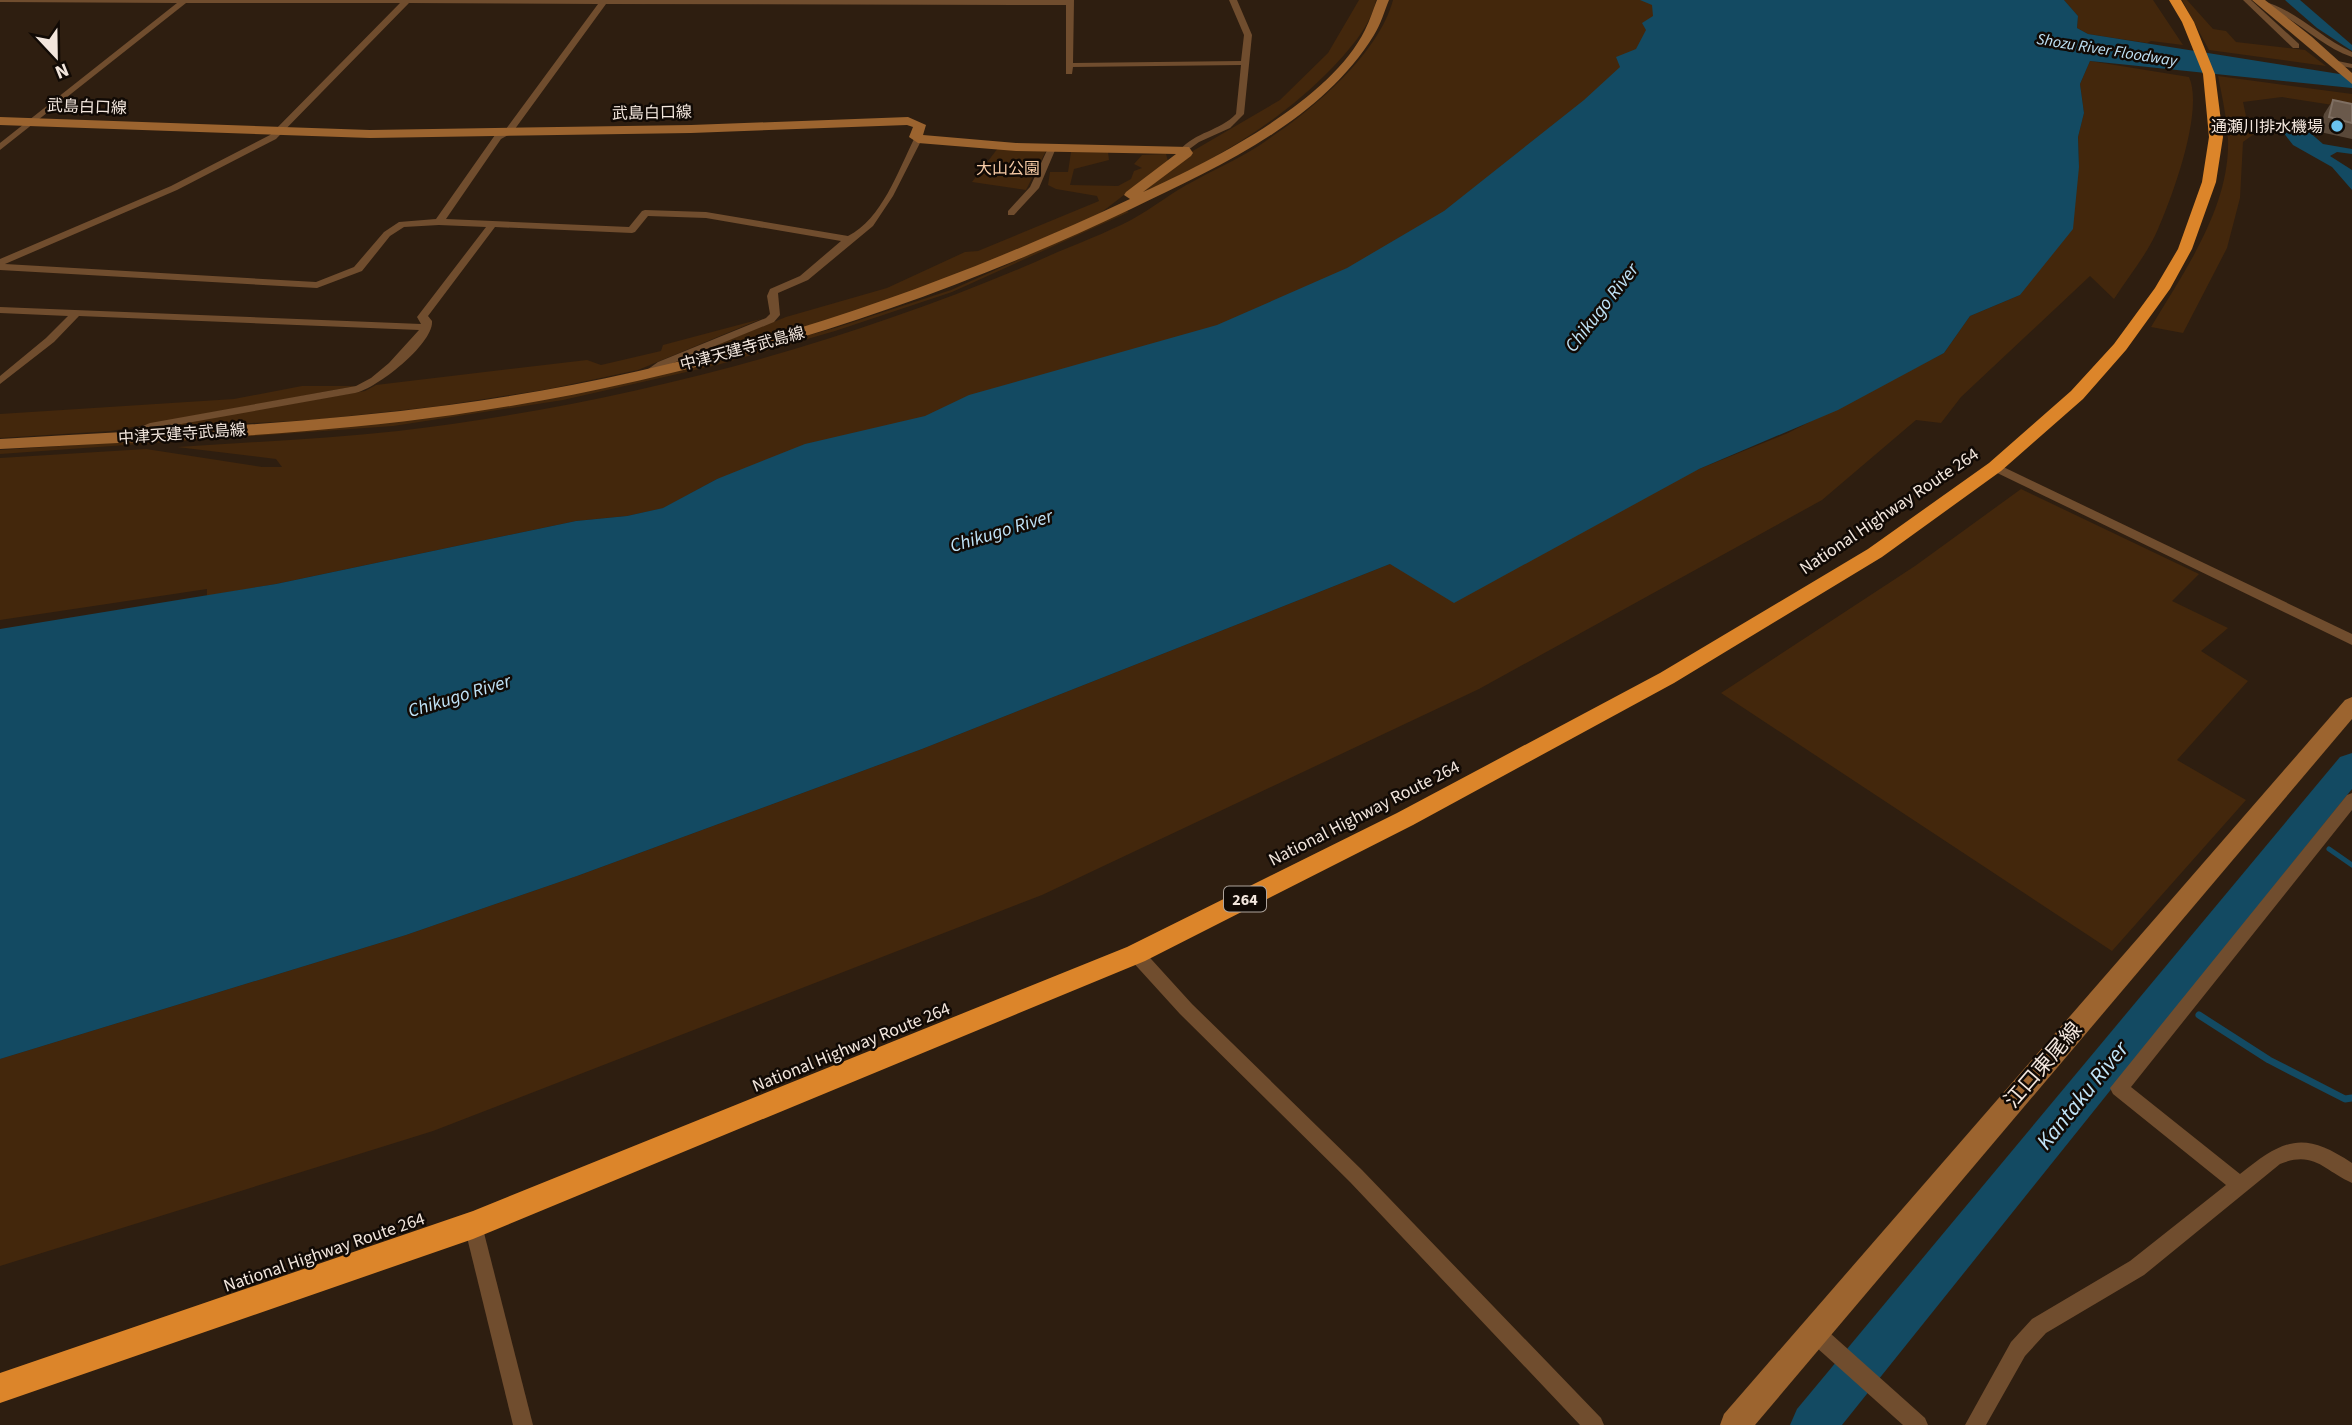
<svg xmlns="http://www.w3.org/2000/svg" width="2352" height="1425" font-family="'Source Sans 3','Noto Sans JP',sans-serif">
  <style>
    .green { fill: #43270c }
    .water { fill: #134a62 }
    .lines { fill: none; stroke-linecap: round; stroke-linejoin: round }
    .stream-far1 { stroke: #134a62; stroke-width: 5 }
    .stream { stroke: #134a62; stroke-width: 7 }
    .river { fill: #134a62; fill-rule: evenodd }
    .street { fill: #704d2e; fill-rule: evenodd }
    .secondary { fill: #9c642f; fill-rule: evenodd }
    .highway { fill: #dc852a; fill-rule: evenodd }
    .wall { fill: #594839 }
    .building { fill: #6a594b; stroke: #7f6f62; stroke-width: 2 }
    .poi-dot { fill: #69c3f1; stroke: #110a05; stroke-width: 2.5 }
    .labels { text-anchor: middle; stroke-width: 5; stroke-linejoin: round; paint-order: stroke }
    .far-water-label { font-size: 16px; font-style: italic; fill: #c0e3f7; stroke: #110a05 }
    .far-street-label { font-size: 16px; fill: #f2e6dd; stroke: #110a05 }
    .far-poi-label { font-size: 16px; fill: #f2e6dd; stroke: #110a05; text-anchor: end }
    .far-park-label { font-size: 16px; fill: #f7cba6; stroke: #110a05 }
    .shield { fill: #110a05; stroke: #aea49c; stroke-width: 2 }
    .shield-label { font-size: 16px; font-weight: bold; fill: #f2e6dd }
    .street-label { font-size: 18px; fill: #f2e6dd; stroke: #110a05 }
    .water-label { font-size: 19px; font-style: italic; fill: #c0e3f7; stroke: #110a05 }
    .near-street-label { font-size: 21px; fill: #f2e6dd; stroke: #110a05 }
    .near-water-label { font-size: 23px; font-style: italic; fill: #c0e3f7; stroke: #110a05 }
  </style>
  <rect width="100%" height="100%" fill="#2e1e10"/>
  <g class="green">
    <path d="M1359,0H1376C1371,25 1351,48 1333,67C1272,130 1207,163 1129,201L1191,152L1280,100L1328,53Z"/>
    <path d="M1393,0H1664L1641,55L1447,215L1224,334L911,435L717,479L664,508L627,516L576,521L276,584L207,596V589L0,620V458L146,449L262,467H282L276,459L177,447C251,442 325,439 398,431C615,405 832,349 1033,263C1065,248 1100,236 1131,220C1153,208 1172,192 1194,181C1219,167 1247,155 1270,138C1315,108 1379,53 1393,0Z"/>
    <path d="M2064,0H2153L2183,45L2151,41L2147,43L2088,34L2077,28L2078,16Z"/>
    <path d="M2182,0H2187L2213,29L2226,31L2236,42L2305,50L2326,66L2209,50Z"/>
    <path d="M2090,61L2189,77C2204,110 2173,195 2158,229C2148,253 2129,276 2114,299L2090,276L1961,397L1941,423L1916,420L1822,500L1479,689L1042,895L433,1131L0,1266V1059L406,935L577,876L922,749L1390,564L1699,469L1788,433L1944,353L1970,316L2020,295L2079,167L2078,137L2084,113L2080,84Z"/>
    <path d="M2218,76L2352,94V108L2282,97L2243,102L2246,116L2265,122V126L2243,142L2240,198L2227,248L2183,333L2151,327C2184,272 2230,207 2228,140C2227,119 2222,96 2218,76Z"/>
    <path d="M998,148L1046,151L1026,190L972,182Z"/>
    <path d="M1071,152H1108L1109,160L1074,169L1070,185L1118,186L1131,179L1134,171L1142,168L1134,164L1142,155L1166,154L1168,161L1098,215L934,285L826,321L674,362L786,317L887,288L965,252L978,251L1099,201L1097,196L1056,189L1048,185L1050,172H1068Z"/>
    <path d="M1126,211L1129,212L952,292L835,331L717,365L563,400L393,426L0,454V450L303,430L433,417L725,358L835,328L951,290Z"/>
    <path d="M761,319L638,370L549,389L440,406L313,420L152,428L365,391L376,385L587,360L601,365L661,351L663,345Z"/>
    <path d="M302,386H356L111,431L0,438V414L234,399Z"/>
    <path d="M2021,489L2199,574L2172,601L2228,628L2201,651L2248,681L2177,760L2246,800L2112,951L1721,693L1915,566Z"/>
  </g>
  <g class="water">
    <path d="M1640,0H2064L2078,16L2077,28L2088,34L2352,76V88L2090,61L2080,84L2084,113L2078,137L2079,167L2073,229L2020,295L1970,316L1944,353L1838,410L1699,469L1454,603L1390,564L922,749L577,876L406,935L0,1059V629L276,584L576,521L627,516L663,508L717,479L805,444L925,416L969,395L1217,325L1347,268L1444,211L1584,100L1620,67L1616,57L1636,49L1646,30L1642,23L1653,16L1652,5Z"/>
    <path d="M2285,0H2300L2352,45V51L2317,28Z"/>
    <path d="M2284,125L2308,131L2323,144L2352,149V154L2337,152L2330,156L2352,170V190L2332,167L2293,145L2279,127Z"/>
  </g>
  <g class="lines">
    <path class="stream-far1" d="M2329,849L2352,865"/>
    <path class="stream" d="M2199,1015L2269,1060L2345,1099L2352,1098"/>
    <path class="river" d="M2352,753V789L1842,1425H1790L1797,1409L2340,757Z"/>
    <g class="street">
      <path d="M0,0H1074L1073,63L1241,61L1244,35L1229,0H1237L1252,35L1244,114L1230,128L1199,142L1184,153L1180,150C1195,132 1220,131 1236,114L1241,65L1073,67L1072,74H1066V5L606,4L512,133L501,139L446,219L629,227L642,211L645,210L706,212L848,236C882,219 898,171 914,139L921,137L922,139L893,196L873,226L808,280L778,293L780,315L774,322L666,366L649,375L644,372L658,362L766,318L770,314L767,296L770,289L800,276L841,241L706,218L648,216L635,232L632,233L495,227L428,316L432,321C434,343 378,388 355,393L153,429L127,439L123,438V434L150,423L356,386L371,378L389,363L419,330L79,316L54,342L0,384V376L46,338L68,316L0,313V307L421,324L417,317L486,227L439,225L404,227L390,236L362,271L317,288L0,270V259L171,186L270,135L400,3H186L0,150V143L177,3L0,2ZM409,3L598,4L506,129L495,135L436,219L399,222L384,232L354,267L316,282L5,264L177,190L276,139Z"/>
      <path d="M2243,0H2251L2299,44V48H2293Z"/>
      <path d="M2262,1C2297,10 2320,38 2352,52V57C2318,46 2295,15 2259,5L2258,3Z"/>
      <path d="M2333,60L2352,64V68L2330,64L2329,62Z"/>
      <path d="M1049,146L1056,148L1039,188L1014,215H1008V211L1030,187Z"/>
      <path d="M1995,463L2352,634V645L1991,470L1989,467Z"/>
      <path d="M2352,793V810L2131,1087L2240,1174C2284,1139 2303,1130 2352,1163V1183C2324,1171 2315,1150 2280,1164L2144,1275L2046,1333L2025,1356L1986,1425H1965L2011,1342L2032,1319L2130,1261L2226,1185L2113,1094L2110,1088L2347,795Z"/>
      <path d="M1136,947L1142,949L1192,1004L1362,1170L1601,1418L1604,1425H1580L1350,1182L1180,1014L1130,959L1128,954L1130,949Z"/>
      <path d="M473,1216L480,1218L482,1225L533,1425H513L464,1225L466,1218Z"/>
      <path d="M1814,1322L1821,1325L1925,1418L1928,1425H1903L1807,1339L1804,1332L1807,1325Z"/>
    </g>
    <g class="secondary">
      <path d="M1377,0H1389C1384,12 1381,24 1374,35C1321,121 1219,167 1131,209C915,312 690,381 453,415C303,436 151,441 0,449V439C150,430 300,425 449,405C690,373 910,302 1130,199L1124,195L1126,192L1176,154L1016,151L918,143L909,137L913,127L907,125L691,133L370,138L0,125V117L370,130L691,125L908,117L926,125L923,135L1016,143L1189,147L1193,153L1191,156L1143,192C1213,160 1330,101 1365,30C1370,20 1373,10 1377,0Z"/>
      <path d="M2252,0H2265L2312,37L2352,73V84Z"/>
      <path d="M2352,697V719L1755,1425H1720L1724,1414L2345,700Z"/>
    </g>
    <path class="highway" d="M2169,0H2181L2194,22L2215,74L2223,137L2216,182L2192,249L2170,289L2126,350L2083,399L2001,471L1882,557L1674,683L1413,825L1145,961L473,1239L0,1403V1373L473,1211L1127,947L1397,813L1660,673L1868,549L1989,463L2071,391L2114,344L2155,288L2178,249L2202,182L2209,137L2203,74L2182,22Z"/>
  </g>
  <path class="wall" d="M2333,100L2352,104V139L2320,132L2324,114Z"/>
  <path class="building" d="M2333,100L2352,104V123L2329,117Z"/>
  <circle class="poi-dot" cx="2337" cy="126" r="7"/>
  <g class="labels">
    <g class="far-water-label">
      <text transform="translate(2107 49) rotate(9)" y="6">Shozu River Floodway</text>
    </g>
    <g class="far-street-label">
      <text transform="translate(87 106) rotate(2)" y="6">武島白口線</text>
      <text transform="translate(652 112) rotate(-1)" y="6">武島白口線</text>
      <text transform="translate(742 348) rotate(-15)" y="6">中津天建寺武島線</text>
      <text transform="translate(182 433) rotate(-4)" y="6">中津天建寺武島線</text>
    </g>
    <g class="far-poi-label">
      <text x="2323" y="132">通瀬川排水機場</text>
    </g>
    <g class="far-park-label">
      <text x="1008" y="174">大山公園</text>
    </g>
    <rect class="shield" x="1224" y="886.5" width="42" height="25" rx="5"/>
    <g class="shield-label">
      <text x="1245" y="905">264</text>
    </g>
    <g class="street-label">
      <text transform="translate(1889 511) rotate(-34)" y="6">National Highway Route 264</text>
      <text transform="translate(1364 813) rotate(-27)" y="6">National Highway Route 264</text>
      <text transform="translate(851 1047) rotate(-22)" y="6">National Highway Route 264</text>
      <text transform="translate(324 1252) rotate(-19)" y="6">National Highway Route 264</text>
    </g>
    <g class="water-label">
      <text transform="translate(1601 307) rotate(-52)" y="7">Chikugo River</text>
      <text transform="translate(1001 530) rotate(-17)" y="7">Chikugo River</text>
      <text transform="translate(459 695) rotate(-17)" y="7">Chikugo River</text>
    </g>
    <g class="near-street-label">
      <text transform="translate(2043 1065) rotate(-49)" y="7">江口東尾線</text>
    </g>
    <g class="near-water-label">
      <text transform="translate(2082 1095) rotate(-51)" y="8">Kantaku River</text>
    </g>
  </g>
  <g transform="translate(56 56) rotate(158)" stroke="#110a05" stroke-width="5" paint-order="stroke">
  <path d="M0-5L12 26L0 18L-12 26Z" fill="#f2e6dd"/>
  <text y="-10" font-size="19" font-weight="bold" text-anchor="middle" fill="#f2e6dd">N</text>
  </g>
</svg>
